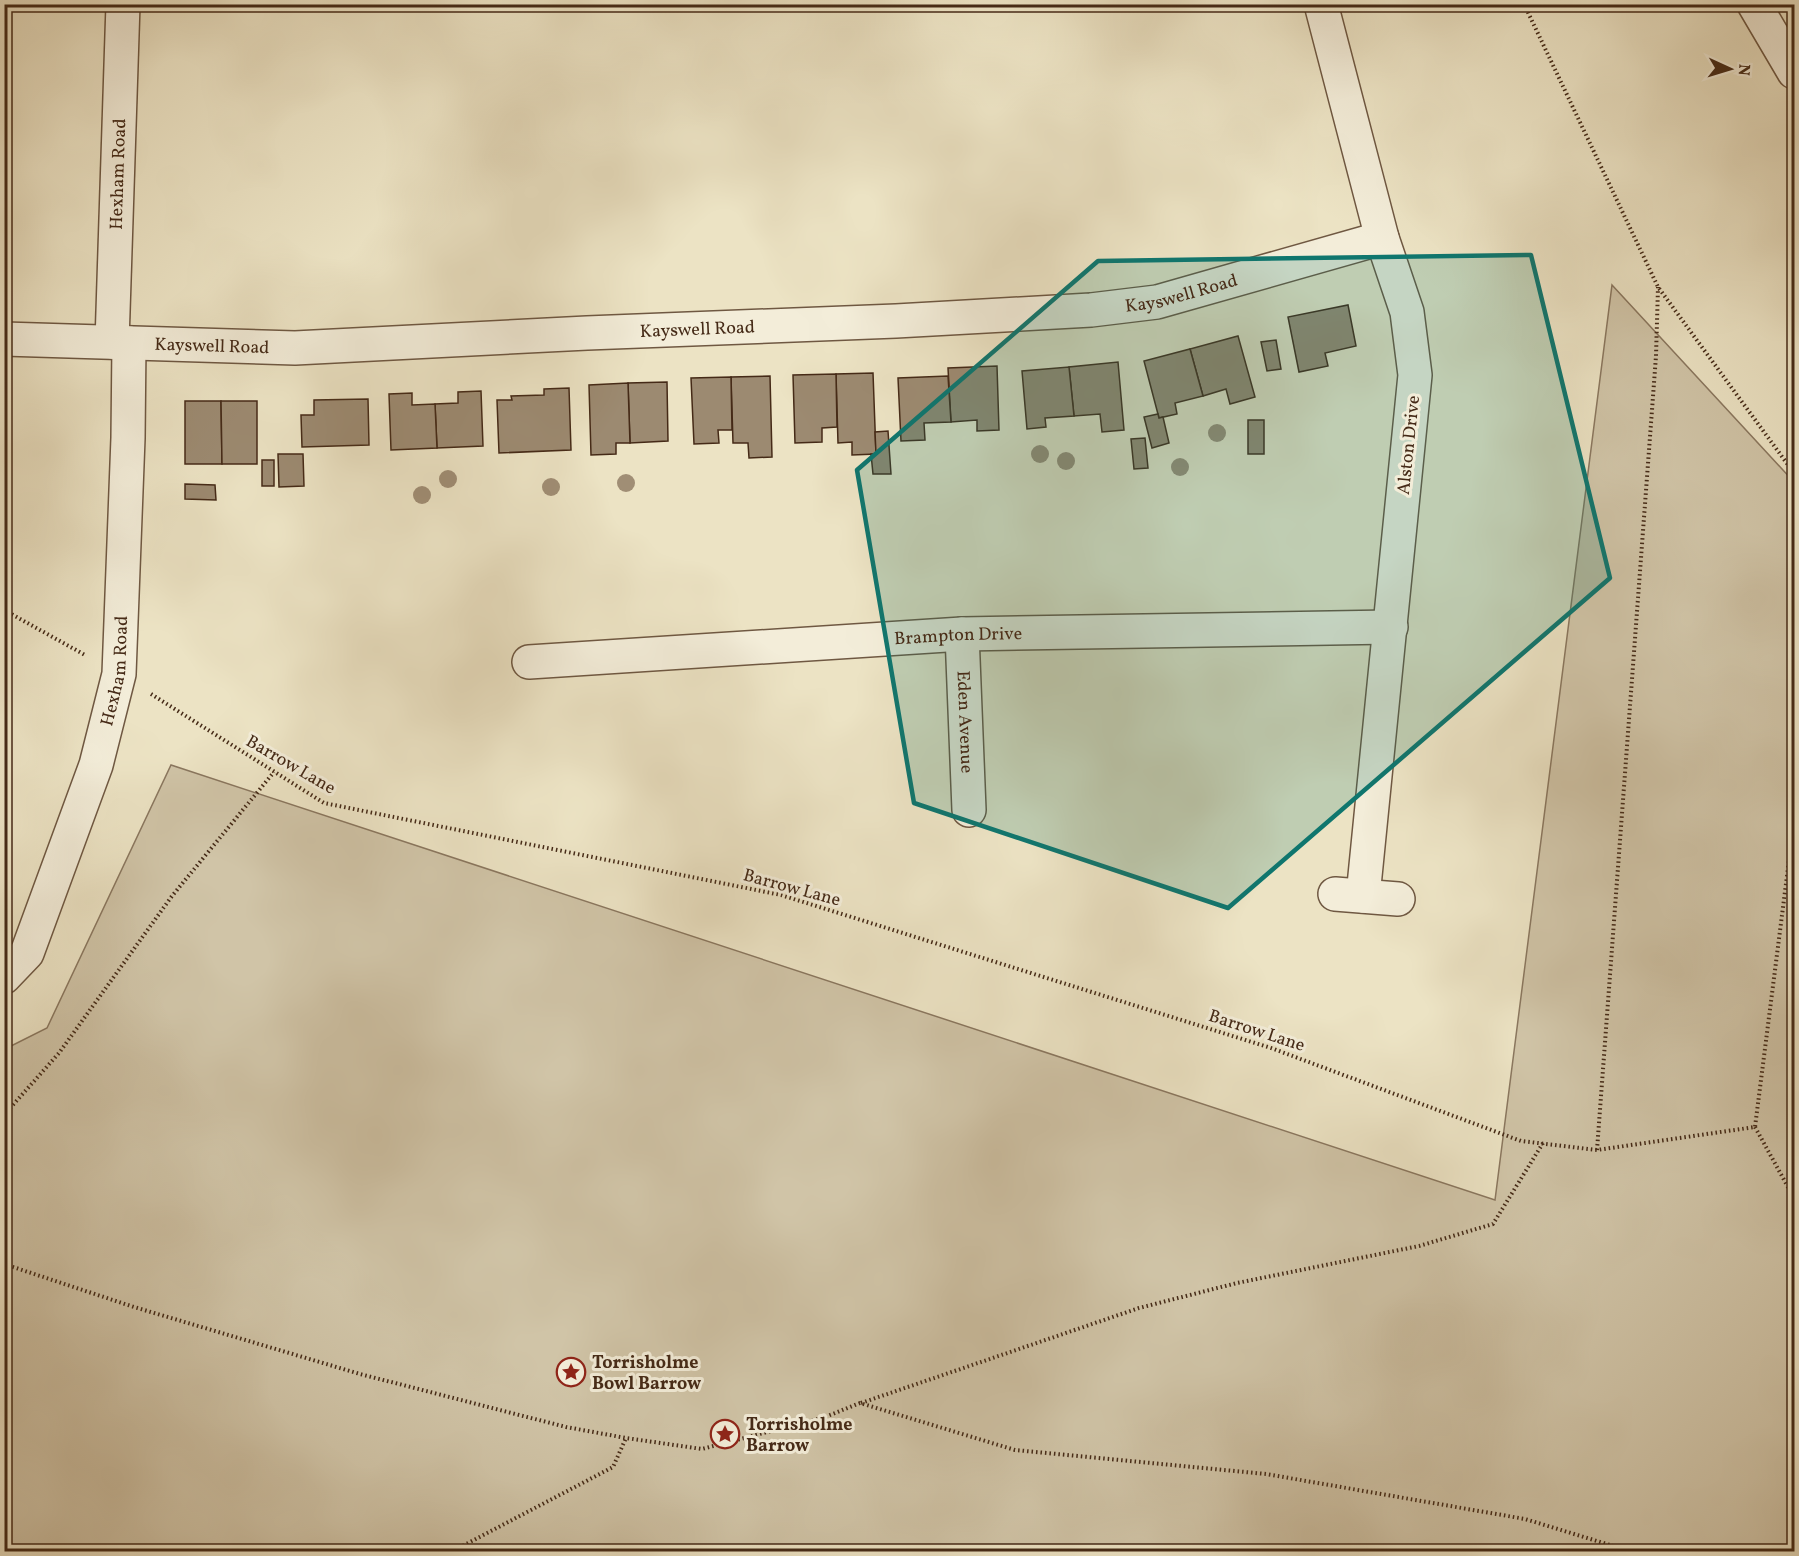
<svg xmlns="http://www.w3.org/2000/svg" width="1799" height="1556" font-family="Vollkorn,serif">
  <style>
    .green { fill: #d0c4a7; stroke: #8a775f; stroke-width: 1.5 }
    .building { fill: #9c8a71; stroke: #452a17; stroke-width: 1.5 }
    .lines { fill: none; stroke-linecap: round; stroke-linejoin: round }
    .minor-casing { stroke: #6f5842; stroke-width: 36 }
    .tertiary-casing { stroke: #6f5842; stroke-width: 36 }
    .path { stroke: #452a17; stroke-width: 4; stroke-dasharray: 1.5 3; stroke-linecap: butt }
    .minor { stroke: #f3edd9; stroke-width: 33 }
    .tertiary { stroke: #f3edd9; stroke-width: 33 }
    .tree { fill: #a08e75 }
    .marked { fill: #0f766e; fill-opacity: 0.2; stroke: #0f766e; stroke-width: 4.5; stroke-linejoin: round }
    .labels { text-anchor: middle; stroke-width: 6; stroke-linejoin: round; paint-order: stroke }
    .street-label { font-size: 18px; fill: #452a17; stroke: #f3edd9 }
    .poi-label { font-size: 18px; font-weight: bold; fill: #452a17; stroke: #f3edd9; text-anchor: start }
  </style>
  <rect width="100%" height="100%" fill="#ece3c4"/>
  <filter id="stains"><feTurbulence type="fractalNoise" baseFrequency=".00333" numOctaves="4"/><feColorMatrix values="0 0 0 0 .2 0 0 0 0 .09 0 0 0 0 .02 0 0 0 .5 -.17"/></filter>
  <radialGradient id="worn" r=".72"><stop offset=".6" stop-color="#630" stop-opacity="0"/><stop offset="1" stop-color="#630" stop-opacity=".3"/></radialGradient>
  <path class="green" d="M1612,285L1794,482V1551H5V1049L47,1028L171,765L1495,1200Z"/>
  <g class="building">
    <path d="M1348,305L1356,346L1325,353L1328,366L1299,372L1288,317Z"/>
    <path d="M1238,336L1255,397L1230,404L1226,389L1203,396L1190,349Z"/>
    <path d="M1276,340L1281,369L1267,371L1261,342Z"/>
    <path d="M1190,349L1203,396L1175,403L1177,414L1159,418L1144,361Z"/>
    <path d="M1118,362L1124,430L1102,432L1100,414L1074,416L1069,367Z"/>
    <path d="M997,366L999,430L977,431V420L951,422L948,368Z"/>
    <path d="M1069,367L1074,416L1045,418L1046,427L1027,429L1022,371Z"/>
    <path d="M873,373L876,454L852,455V442L838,443L836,374Z"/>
    <path d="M836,374L837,427L822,428V442L795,443L793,375Z"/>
    <path d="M770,376L772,457L749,458L748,443H733L731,377Z"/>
    <path d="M948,376L951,422L924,423L925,440L901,441L898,378Z"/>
    <path d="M731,377L732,430H718L719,443L694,444L691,378Z"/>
    <path d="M667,382L668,441L630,443L628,383Z"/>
    <path d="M628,383L630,443H616V454L591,455L589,385Z"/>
    <path d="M569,388L571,450L499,453L497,400H512L511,396L544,395V389Z"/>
    <path d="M481,391L483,446L437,448L435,404L458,403V392Z"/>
    <path d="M412,393V405L435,404L437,448L391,450L389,394Z"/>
    <path d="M368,399L369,445L302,447L301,415H314V400Z"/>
    <path d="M185,401H221L222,464H185Z"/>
    <path d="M221,401H257V464H222Z"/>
    <path d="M1158,414L1159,418L1163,417L1169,443L1152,448L1144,417Z"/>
    <rect x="1248" y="420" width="16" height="34"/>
    <path d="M888,431L891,474H873L871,454H876L875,432Z"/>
    <path d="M1145,438L1148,468L1134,469L1131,439Z"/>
    <path d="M278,454H303L304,486L279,487Z"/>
    <rect x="262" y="460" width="12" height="26"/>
    <path d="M185,484L215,485L216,500L185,499Z"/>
  </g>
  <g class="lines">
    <g class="minor-casing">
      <g id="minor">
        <path d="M1321,4L1382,238L1407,312L1415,375L1363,896"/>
        <path id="s1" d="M4,339L295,348L587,333L896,321L1091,310L1157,302L1382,238"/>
        <path id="s2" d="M112,342L123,4"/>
        <path id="s3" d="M962,634L969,810"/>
        <path id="s4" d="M529,662L962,634L1391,627"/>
        <path d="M1335,894L1398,899"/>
        <path id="s5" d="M4,977L27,953L96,765L119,674L128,438L129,343"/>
      </g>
    </g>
    <g class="tertiary-casing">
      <path id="tertiary" d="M1754,4L1794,72"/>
    </g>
    <g class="path">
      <path d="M1524,4L1658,287L1794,473"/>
      <path d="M4,610L85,655"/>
      <path d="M151,694L324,803L781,895L1271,1048L1521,1141L1597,1150L1755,1127L1794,821"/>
      <path d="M4,1115L59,1053L172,896L274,772"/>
      <path d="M1755,1127L1794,1198"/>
      <path d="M1597,1150L1656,356L1658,287"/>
      <path d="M4,1264L134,1307L360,1374L566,1427L626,1438L702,1449L825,1417L860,1403L1015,1450L1266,1474L1525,1519L1633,1552"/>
      <path d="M861,1403L1139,1308L1237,1283L1419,1246L1493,1224L1543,1143"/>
      <path d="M451,1552L613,1467L626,1438"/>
    </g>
    <use href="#minor" class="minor"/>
    <use href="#tertiary" class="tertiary"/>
  </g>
  <g class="tree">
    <circle cx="1217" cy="433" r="9"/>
    <circle cx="1040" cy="454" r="9"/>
    <circle cx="1066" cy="461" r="9"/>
    <circle cx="1180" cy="467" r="9"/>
    <circle cx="448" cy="479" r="9"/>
    <circle cx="626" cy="483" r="9"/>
    <circle cx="551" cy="487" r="9"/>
    <circle cx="422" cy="495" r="9"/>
  </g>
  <path class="marked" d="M1531,255L1610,578L1228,908L914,803L857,470L1098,261Z"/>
  <defs>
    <g id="sight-ring" transform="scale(1.5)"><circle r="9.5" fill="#f3edd9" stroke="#8f2418" stroke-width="1.5"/><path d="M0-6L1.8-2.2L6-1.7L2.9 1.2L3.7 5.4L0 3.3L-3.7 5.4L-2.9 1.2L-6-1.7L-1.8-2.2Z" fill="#8f2418"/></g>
  </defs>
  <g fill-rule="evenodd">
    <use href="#sight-ring" x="571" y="1372"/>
    <use href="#sight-ring" x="725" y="1434"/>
  </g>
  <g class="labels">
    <g class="street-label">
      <text dy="6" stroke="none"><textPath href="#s2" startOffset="168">Hexham Road</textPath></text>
      <text dy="6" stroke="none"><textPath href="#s1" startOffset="1180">Kayswell Road</textPath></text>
      <text dy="6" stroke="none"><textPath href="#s1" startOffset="694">Kayswell Road</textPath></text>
      <text dy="6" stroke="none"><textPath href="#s1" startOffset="208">Kayswell Road</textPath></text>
      <text transform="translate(1408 445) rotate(-84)" y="6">Alston Drive</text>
      <text dy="6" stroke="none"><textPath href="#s4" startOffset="430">Brampton Drive</textPath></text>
      <text dy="6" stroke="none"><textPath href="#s5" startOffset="330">Hexham Road</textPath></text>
      <text dy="6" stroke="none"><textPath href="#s3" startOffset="88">Eden Avenue</textPath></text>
      <text transform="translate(291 764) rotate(30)" y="6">Barrow Lane</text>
      <text transform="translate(792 887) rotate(15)" y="6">Barrow Lane</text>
      <text transform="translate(1257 1030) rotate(18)" y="6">Barrow Lane</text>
    </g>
    <g class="poi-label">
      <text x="592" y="1368">Torrisholme<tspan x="592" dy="21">Bowl Barrow</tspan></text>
      <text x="746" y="1430">Torrisholme<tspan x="746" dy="21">Barrow</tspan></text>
    </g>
  </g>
  <rect width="1799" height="1556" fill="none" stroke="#ece3c4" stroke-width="24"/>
  <rect x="6" y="6" width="1787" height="1544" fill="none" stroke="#452a17" stroke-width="3"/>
  <rect x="12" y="12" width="1775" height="1532" fill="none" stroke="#452a17" stroke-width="1.5"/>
  <g transform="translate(1730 69) rotate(94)" stroke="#f3edd9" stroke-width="4.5" paint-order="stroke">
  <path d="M0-4.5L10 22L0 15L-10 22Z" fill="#452a17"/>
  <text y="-9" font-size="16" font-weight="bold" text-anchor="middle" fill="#452a17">N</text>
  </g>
  <rect width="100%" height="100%" filter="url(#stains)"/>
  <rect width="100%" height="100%" fill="url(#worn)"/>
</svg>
